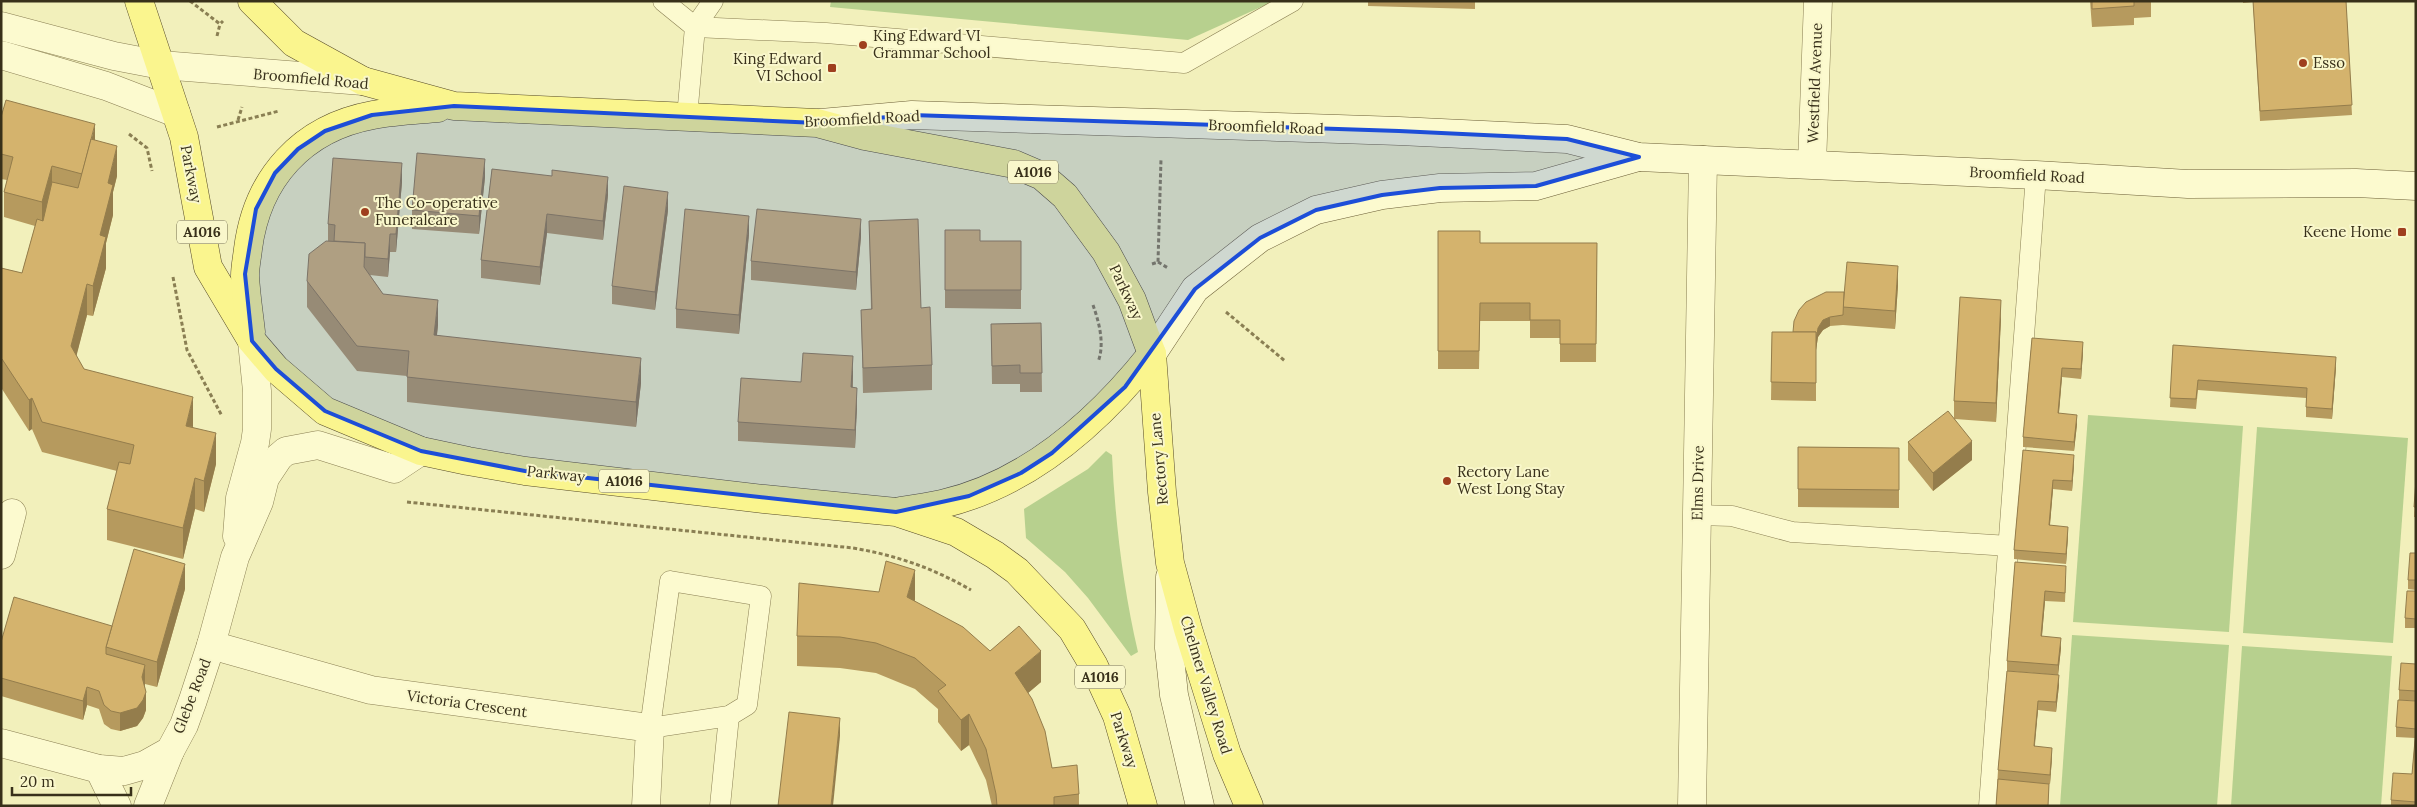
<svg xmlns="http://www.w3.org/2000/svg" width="2417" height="807" font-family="Lora,serif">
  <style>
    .green { fill: #b7d08e }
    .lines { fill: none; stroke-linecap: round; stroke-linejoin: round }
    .service-casing { stroke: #8a7f53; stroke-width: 21 }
    .minor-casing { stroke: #8a7f53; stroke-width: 29 }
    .secondary-casing { stroke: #6c5f37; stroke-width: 29 }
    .primary-casing { stroke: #574b29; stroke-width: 29 }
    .path { stroke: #8a7f53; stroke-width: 3; stroke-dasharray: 4 2.5; stroke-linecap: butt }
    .service { stroke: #fcfacf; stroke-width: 20 }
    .minor { stroke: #fcfacf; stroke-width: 28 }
    .secondary { stroke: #fcfacf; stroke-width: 28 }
    .primary { stroke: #faf58e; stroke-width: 28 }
    .wall { fill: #b69a5e }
    .shaded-wall { fill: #947d4c }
    .building { fill: #d4b36d; stroke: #947d4c }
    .marked { fill: #1d4ed8; fill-opacity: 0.2; stroke: #1d4ed8; stroke-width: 4; stroke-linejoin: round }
    .poi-dot { fill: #9f3f1e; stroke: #f9f7cb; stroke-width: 2 }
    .labels { text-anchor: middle; stroke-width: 4; stroke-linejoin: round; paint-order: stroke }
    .shield { fill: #f9f7cb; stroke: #726c4f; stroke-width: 1 }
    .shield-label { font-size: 14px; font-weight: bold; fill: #38301a }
    .poi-label { font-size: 15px; fill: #38301a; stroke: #f9f7cb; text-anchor: start }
    .street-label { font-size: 15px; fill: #38301a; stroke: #f9f7cb }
  </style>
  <rect width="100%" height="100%" fill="#f2f0bb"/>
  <g class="green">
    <path d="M831,1H1274L1188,40L830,7Z"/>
    <path d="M2088,415L2243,426L2229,632L2073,622Z"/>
    <path d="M2257,427L2408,438L2393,643L2243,633Z"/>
    <path d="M1106,451L1112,455C1115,521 1123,587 1138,652L1131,656L1088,598L1065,572L1026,538L1024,509L1088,469Z"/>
    <path d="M2072,635L2229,645L2217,806H2060Z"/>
    <path d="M2242,646L2392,656L2381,806H2231Z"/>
  </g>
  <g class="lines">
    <g class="service-casing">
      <g id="service">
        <path d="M663,1L695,27L687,117"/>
        <path d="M695,27L826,33L1184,63L1293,1"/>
        <path d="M695,27L713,1"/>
        <path d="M1697,515L1732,516L1792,532L2009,546"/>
        <path d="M670,581L761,596L747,705L729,716L650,728Z"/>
        <path d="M720,806L729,716"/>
        <path d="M1989,806L2036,175"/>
      </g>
    </g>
    <g class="minor-casing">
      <g id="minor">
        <path d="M1,26L114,56L161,65L363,81"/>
        <path d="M1,55L106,86L176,113"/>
        <path d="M1812,164L1818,1"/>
        <path d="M237,536L240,498L255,443L257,429V391L252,341"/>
        <path d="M1,555L12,513"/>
        <path d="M211,645L371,690L650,728L646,806"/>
        <path d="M1,743L99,769L124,771L145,765L170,751L184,725L193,700L211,645L235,557L259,502L265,478L279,457L286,451L318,445L394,469L421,451"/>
        <path d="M99,769L117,806"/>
        <path d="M148,806L170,751"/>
        <path d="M1692,806L1703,160"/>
      </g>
    </g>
    <g class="secondary-casing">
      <g id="secondary">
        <path d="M821,123L912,115L1399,131L1567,139L1639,157L1703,160L2036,175L2188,184L2356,183L2416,186"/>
        <path d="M1152,354L1195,289L1260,238L1316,210L1382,195L1440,188L1536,186L1638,157"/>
        <path d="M1170,577L1169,648L1174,695L1200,806"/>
      </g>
    </g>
    <g class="primary-casing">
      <g id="primary">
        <path d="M139,1L184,137L208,267L252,341L276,369L325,411L421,451L468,461L525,471L764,499L896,512L956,532L995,555L1017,571L1072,629L1094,666L1117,716L1143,806"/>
        <path d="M252,1L294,43L363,81L454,106L817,123L865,136L1014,164L1042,176L1065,196L1106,252L1132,300L1152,354L1162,492L1170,563L1188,629L1227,754L1249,806"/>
        <path d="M251,332C249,314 246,295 245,276C245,267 247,258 248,249C257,178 302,128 373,115C394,111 416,110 438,108"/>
        <path d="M900,511C914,509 928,507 942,504C1028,484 1098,422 1152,354"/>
      </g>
    </g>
    <g class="path">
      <path d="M190,1L220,24L223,21"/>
      <path d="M217,36L220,24"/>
      <path d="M238,120L242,107"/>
      <path d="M217,127L279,111"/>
      <path d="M129,134L147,148L152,171"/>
      <path d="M1158,262L1168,268"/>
      <path d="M1152,264L1158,262L1161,159"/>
      <path d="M173,277L187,350L222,416"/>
      <path d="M1093,305C1099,322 1105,344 1098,362"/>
      <path d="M1226,312L1285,361"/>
      <path d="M407,502L853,548C895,555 933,568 971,590"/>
    </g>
    <use href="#service" class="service"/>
    <use href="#minor" class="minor"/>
    <use href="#secondary" class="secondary"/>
    <use href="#primary" class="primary"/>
  </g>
  <g class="wall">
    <path d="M1368,1H1475V9L1368,6Z"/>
    <path d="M2090,1H2151V17L2134,18V25L2092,27Z"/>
    <path d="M2243,1H2346L2352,115L2260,121L2253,2L2243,3Z"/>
    <path d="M1,117L95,140L117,176L113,192V215L106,243V268L93,316L87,315L76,356L84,369L193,427L216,464L204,512L195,509L183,559L107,540V509L117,471L42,452L32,429L29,431L2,389H1V268L22,273L35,226L4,217V192L7,180L1,179Z"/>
    <path d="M492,169L608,195L603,240L547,233L540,285L481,278V260Z"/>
    <path d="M485,177L479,234L412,229V210Z"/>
    <path d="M402,182L396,252H390L388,277L370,275L383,294L438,325L437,335L641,383L636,427L407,402V376L357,371L307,307V281L328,241V224Z"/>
    <path d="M668,210L655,310L612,304V286Z"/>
    <path d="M869,221L921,308L932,365V390L863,393L861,310L871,309Z"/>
    <path d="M945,230L980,241H1021V309L945,308Z"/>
    <path d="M1438,231L1480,243H1597L1596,362H1560V338H1530V321H1480L1479,369H1438Z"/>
    <path d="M749,234L739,334L676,328V309Z"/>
    <path d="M861,237L856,290L751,280V261Z"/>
    <path d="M1898,285L1895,329L1843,325L1830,326L1823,330L1818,337L1816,350V401L1771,400L1772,332H1793L1844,292Z"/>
    <path d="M2001,318L1996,422L1955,419L1972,460L1933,491L1908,460V442L1954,418V401Z"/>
    <path d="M1041,323L1042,392H1020V384H992L991,324Z"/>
    <path d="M2032,338L2083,352L2081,379L2062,377L2059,413L2077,424L2074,451L2023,447V437Z"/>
    <path d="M2173,345L2336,367L2332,419L2306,417V398L2198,390L2196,409L2170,407Z"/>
    <path d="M853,375V387L857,406L855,448L738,441V422L801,382Z"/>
    <path d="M1798,447L1899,448V508L1798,507Z"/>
    <path d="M2023,450L2074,464L2072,491L2053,489L2050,525L2068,536L2066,564L2014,559V550Z"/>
    <path d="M2416,480V517H2414Z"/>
    <path d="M2416,553V590L2408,589V580Z"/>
    <path d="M2015,562L2066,576L2065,602L2045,601L2042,636L2061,648L2058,675L2007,671V661Z"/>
    <path d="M185,589L157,687L145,684V687L146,710L143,718L137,726L120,731L111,729L104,724L99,709L87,705L83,720L1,696V642L112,626Z"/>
    <path d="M2416,591V628H2405V618Z"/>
    <path d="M915,600L914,601L990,651L1041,682L1028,693L1052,768L1079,794V806H992L986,780L969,745L961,751L938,722V709L915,689L876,673L840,668L797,666V636Z"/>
    <path d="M2416,664V701L2399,700V690Z"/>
    <path d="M2007,671L2059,685L2056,712L2038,710L2034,746L2052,757L2050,784H2049L2048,806H1996L1998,770Z"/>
    <path d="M2416,701V806H2391V800L2412,774L2415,738L2396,737V727Z"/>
  </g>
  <g class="shaded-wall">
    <path d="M95,124V149L83,175Z"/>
    <path d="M117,146V176L113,192V215L106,243V268L93,316V286L100,235L108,183Z"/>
    <path d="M485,159V177L479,234V216Z"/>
    <path d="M402,163V182L396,252V234Z"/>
    <path d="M52,166V192L42,228V202Z"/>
    <path d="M608,177V195L603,240V221Z"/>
    <path d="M668,192V210L655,310V292Z"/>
    <path d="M547,214V233L540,285V267Z"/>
    <path d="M749,216V234L739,334V315Z"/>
    <path d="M861,219V237L856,290V272Z"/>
    <path d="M390,234V252L388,277V259Z"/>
    <path d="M1898,266V285L1895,329V311Z"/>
    <path d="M87,284V315L71,377V346Z"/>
    <path d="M438,300V325L434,360V335Z"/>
    <path d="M2001,300V318L1996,422V403Z"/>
    <path d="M1830,317V326L1823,330L1818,337L1816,350V341L1818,328L1823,320Z"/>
    <path d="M2083,342V352L2081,379V369Z"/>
    <path d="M853,356V375L851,406V387Z"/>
    <path d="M2336,357V367L2332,419V409Z"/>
    <path d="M641,358V383L636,427V402Z"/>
    <path d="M2062,368V377L2058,423V413Z"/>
    <path d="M857,388V406L855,448V430Z"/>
    <path d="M193,397V427L186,426Z"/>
    <path d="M32,398V429L29,431V400Z"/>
    <path d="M2077,415V424L2074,451V442Z"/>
    <path d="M216,433V464L204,512V481Z"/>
    <path d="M1972,441V460L1933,491V473Z"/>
    <path d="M2074,455V464L2072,491V481Z"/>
    <path d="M195,478V509L183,559V528Z"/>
    <path d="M2053,480V489L2049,535V525Z"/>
    <path d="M2068,527V536L2066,564V554Z"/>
    <path d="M185,564V589L157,687V662Z"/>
    <path d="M915,570V600L907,628V597Z"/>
    <path d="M2045,591V601L2041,646V636Z"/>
    <path d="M2061,638V648L2058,675V665Z"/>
    <path d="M1041,651V682L1015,704V673Z"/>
    <path d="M145,665V684L142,696V677Z"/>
    <path d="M2059,675V685L2056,712V702Z"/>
    <path d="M87,687V705L83,720V701Z"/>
    <path d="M146,692V710L143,718L137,726L120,731V713Z"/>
    <path d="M2038,701V710L2034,756V746Z"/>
    <path d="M969,714V745L961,751V720Z"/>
    <path d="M840,718V736L833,806H831Z"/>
    <path d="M2052,748V757L2050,784V775Z"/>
  </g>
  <g class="building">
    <path d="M2092,1H2134V6L2092,9Z"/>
    <path d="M2253,1H2346L2352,105L2260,111Z"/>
    <path d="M6,100L95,124L82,174L52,166L42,202L4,192L13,157L1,154V117Z"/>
    <path d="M91,139L117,146L108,183L113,185L100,235L106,237L93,286L87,284L71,346L84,369L193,397L186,426L216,433L204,481L195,478L183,528L107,509L119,462L130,464L134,445L42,422L32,398L29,400L2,359L1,358V268L22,273L37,219L43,221L52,182L78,188Z"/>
    <path d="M417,153L485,159L479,216L412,210Z"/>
    <path d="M333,158L402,163L396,234H390L388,259L365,257V243L334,241L335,225L328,224Z"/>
    <path d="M492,169L552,176V170L608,177L603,221L547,214L540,267L481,260Z"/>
    <path d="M624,186L668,192L655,292L612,286Z"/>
    <path d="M685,209L749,216L739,315L676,309Z"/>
    <path d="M757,209L861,219L856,272L751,261Z"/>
    <path d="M918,219L921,308L930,307L932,365L863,368L861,310L872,309L869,221Z"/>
    <path d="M945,230H980V241H1021V290H945Z"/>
    <path d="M1438,231H1480V243H1597L1596,344H1560V320H1530V303H1480L1479,351H1438Z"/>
    <path d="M326,241L365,243L364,267L383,294L438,300L434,335L641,358L636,402L407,377L409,351L357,346L307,281L309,254Z"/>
    <path d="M1847,262L1898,266L1895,311L1843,307Z"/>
    <path d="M1826,292H1844L1843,315L1830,317L1823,320L1818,328L1816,341V332H1793L1794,321L1799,310L1806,302Z"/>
    <path d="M1960,297L2001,300L1996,403L1954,401Z"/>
    <path d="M1041,323L1042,373H1020V365L992,366L991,324Z"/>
    <path d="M1772,332H1816V383L1771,382Z"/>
    <path d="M2032,338L2083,342L2081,369L2062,368L2058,413L2077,415L2074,442L2023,437Z"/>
    <path d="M2173,345L2336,357L2332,409L2306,407L2307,388L2198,380L2196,399L2170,398Z"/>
    <path d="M803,353L853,356L851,387L857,388L855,430L738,422L741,378L801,382Z"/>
    <path d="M1948,411L1972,441L1933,473L1908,442Z"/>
    <path d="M1798,447L1899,448V490L1798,489Z"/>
    <path d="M2023,450L2074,455L2072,481L2053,480L2049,525L2068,527L2066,554L2014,550Z"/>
    <path d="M2416,480V507H2414Z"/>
    <path d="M134,549L185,564L157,662L106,647Z"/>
    <path d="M2410,553H2416V580H2408Z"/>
    <path d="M886,561L915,570L907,597L963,627L990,651L1019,626L1041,651L1015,673L1032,699L1045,731L1052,768L1077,765L1079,794L1054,797V806H997L996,794L986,749L969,714L961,720L938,691L946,685L915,658L876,643L840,637L797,636L799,583L879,592Z"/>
    <path d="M2015,562L2066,566L2065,593L2045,591L2041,636L2061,638L2058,665L2007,661Z"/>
    <path d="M2407,591H2416V619L2405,618Z"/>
    <path d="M14,597L112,626L106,647V654L145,665L142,677L146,692L143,700L137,708L120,713L111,711L104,705L99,691L87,687L83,701L1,678V642Z"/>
    <path d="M2401,663L2416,664V691L2399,690Z"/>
    <path d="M2007,671L2059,675L2056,702L2038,701L2034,746L2052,748L2050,775L1998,770Z"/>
    <path d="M2398,700L2416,701V802L2391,800L2393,773L2412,774L2416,729L2396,727Z"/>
    <path d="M789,712L840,718L831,806H778Z"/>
    <path d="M1998,779L2049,784L2048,806H1996Z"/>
  </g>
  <path class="marked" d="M454,106L817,123L912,115L1399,131L1567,139L1639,157L1536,186L1440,188L1382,195L1316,210L1260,238L1195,289L1125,387L1052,453L1021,473L969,496L896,512L525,471L421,451L325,411L276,369L252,341L245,274L256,209L275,173L298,149L325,131L372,115Z"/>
  <g class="poi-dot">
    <circle cx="863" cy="45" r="5"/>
    <circle cx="2303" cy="63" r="5"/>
    <rect x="827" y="63" width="10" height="10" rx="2.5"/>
    <circle cx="365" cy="212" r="5"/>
    <rect x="2397" y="227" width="10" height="10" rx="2.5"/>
    <circle cx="1447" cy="481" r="5"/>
  </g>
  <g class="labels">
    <g class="shield">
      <rect x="1008" y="160.5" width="50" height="23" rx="4"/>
      <rect x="177" y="220.5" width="50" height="23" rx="4"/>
      <rect x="599" y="469.5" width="50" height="23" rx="4"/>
      <rect x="1075" y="665.5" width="50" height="23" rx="4"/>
    </g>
    <g class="shield-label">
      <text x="1033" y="177">A1016</text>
      <text x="202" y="237">A1016</text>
      <text x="624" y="486">A1016</text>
      <text x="1100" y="682">A1016</text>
    </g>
    <g class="poi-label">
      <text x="873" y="41">King Edward VI<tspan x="873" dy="17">Grammar School</tspan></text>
      <text x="822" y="64" text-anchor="end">King Edward<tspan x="822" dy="17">VI School</tspan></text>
      <text x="2313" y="68">Esso</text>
      <text x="375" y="208">The Co-operative<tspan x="375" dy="17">Funeralcare</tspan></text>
      <text x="2392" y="237" text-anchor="end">Keene Home</text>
      <text x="1457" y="477">Rectory Lane<tspan x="1457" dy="17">West Long Stay</tspan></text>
    </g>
    <g class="street-label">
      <text transform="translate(311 79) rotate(5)" y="5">Broomfield Road</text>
      <text transform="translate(1815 83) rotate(-88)" y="5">Westfield Avenue</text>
      <text transform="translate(862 119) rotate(-3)" y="5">Broomfield Road</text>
      <text transform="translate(1266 127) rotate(2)" y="5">Broomfield Road</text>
      <text transform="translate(191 174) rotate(79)" y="5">Parkway</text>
      <text transform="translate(2027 175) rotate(3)" y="5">Broomfield Road</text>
      <text transform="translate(1126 292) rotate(65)" y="5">Parkway</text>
      <text transform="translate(1159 459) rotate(-95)" y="5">Rectory Lane</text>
      <text transform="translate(556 474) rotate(6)" y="5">Parkway</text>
      <text transform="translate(1698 483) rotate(-89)" y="5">Elms Drive</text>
      <text transform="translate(1206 685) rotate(73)" y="5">Chelmer Valley Road</text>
      <text transform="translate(192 696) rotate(-69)" y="5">Glebe Road</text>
      <text transform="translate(467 704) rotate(8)" y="5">Victoria Crescent</text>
      <text transform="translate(1124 740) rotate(72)" y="5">Parkway</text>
    </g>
  </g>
  <rect width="2417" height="807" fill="none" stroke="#38301a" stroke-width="5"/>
  <path d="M12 787v8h119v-8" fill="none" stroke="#38301a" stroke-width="2.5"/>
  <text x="20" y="787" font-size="15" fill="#38301a" stroke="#f9f7cb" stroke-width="4" paint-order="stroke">20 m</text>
</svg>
